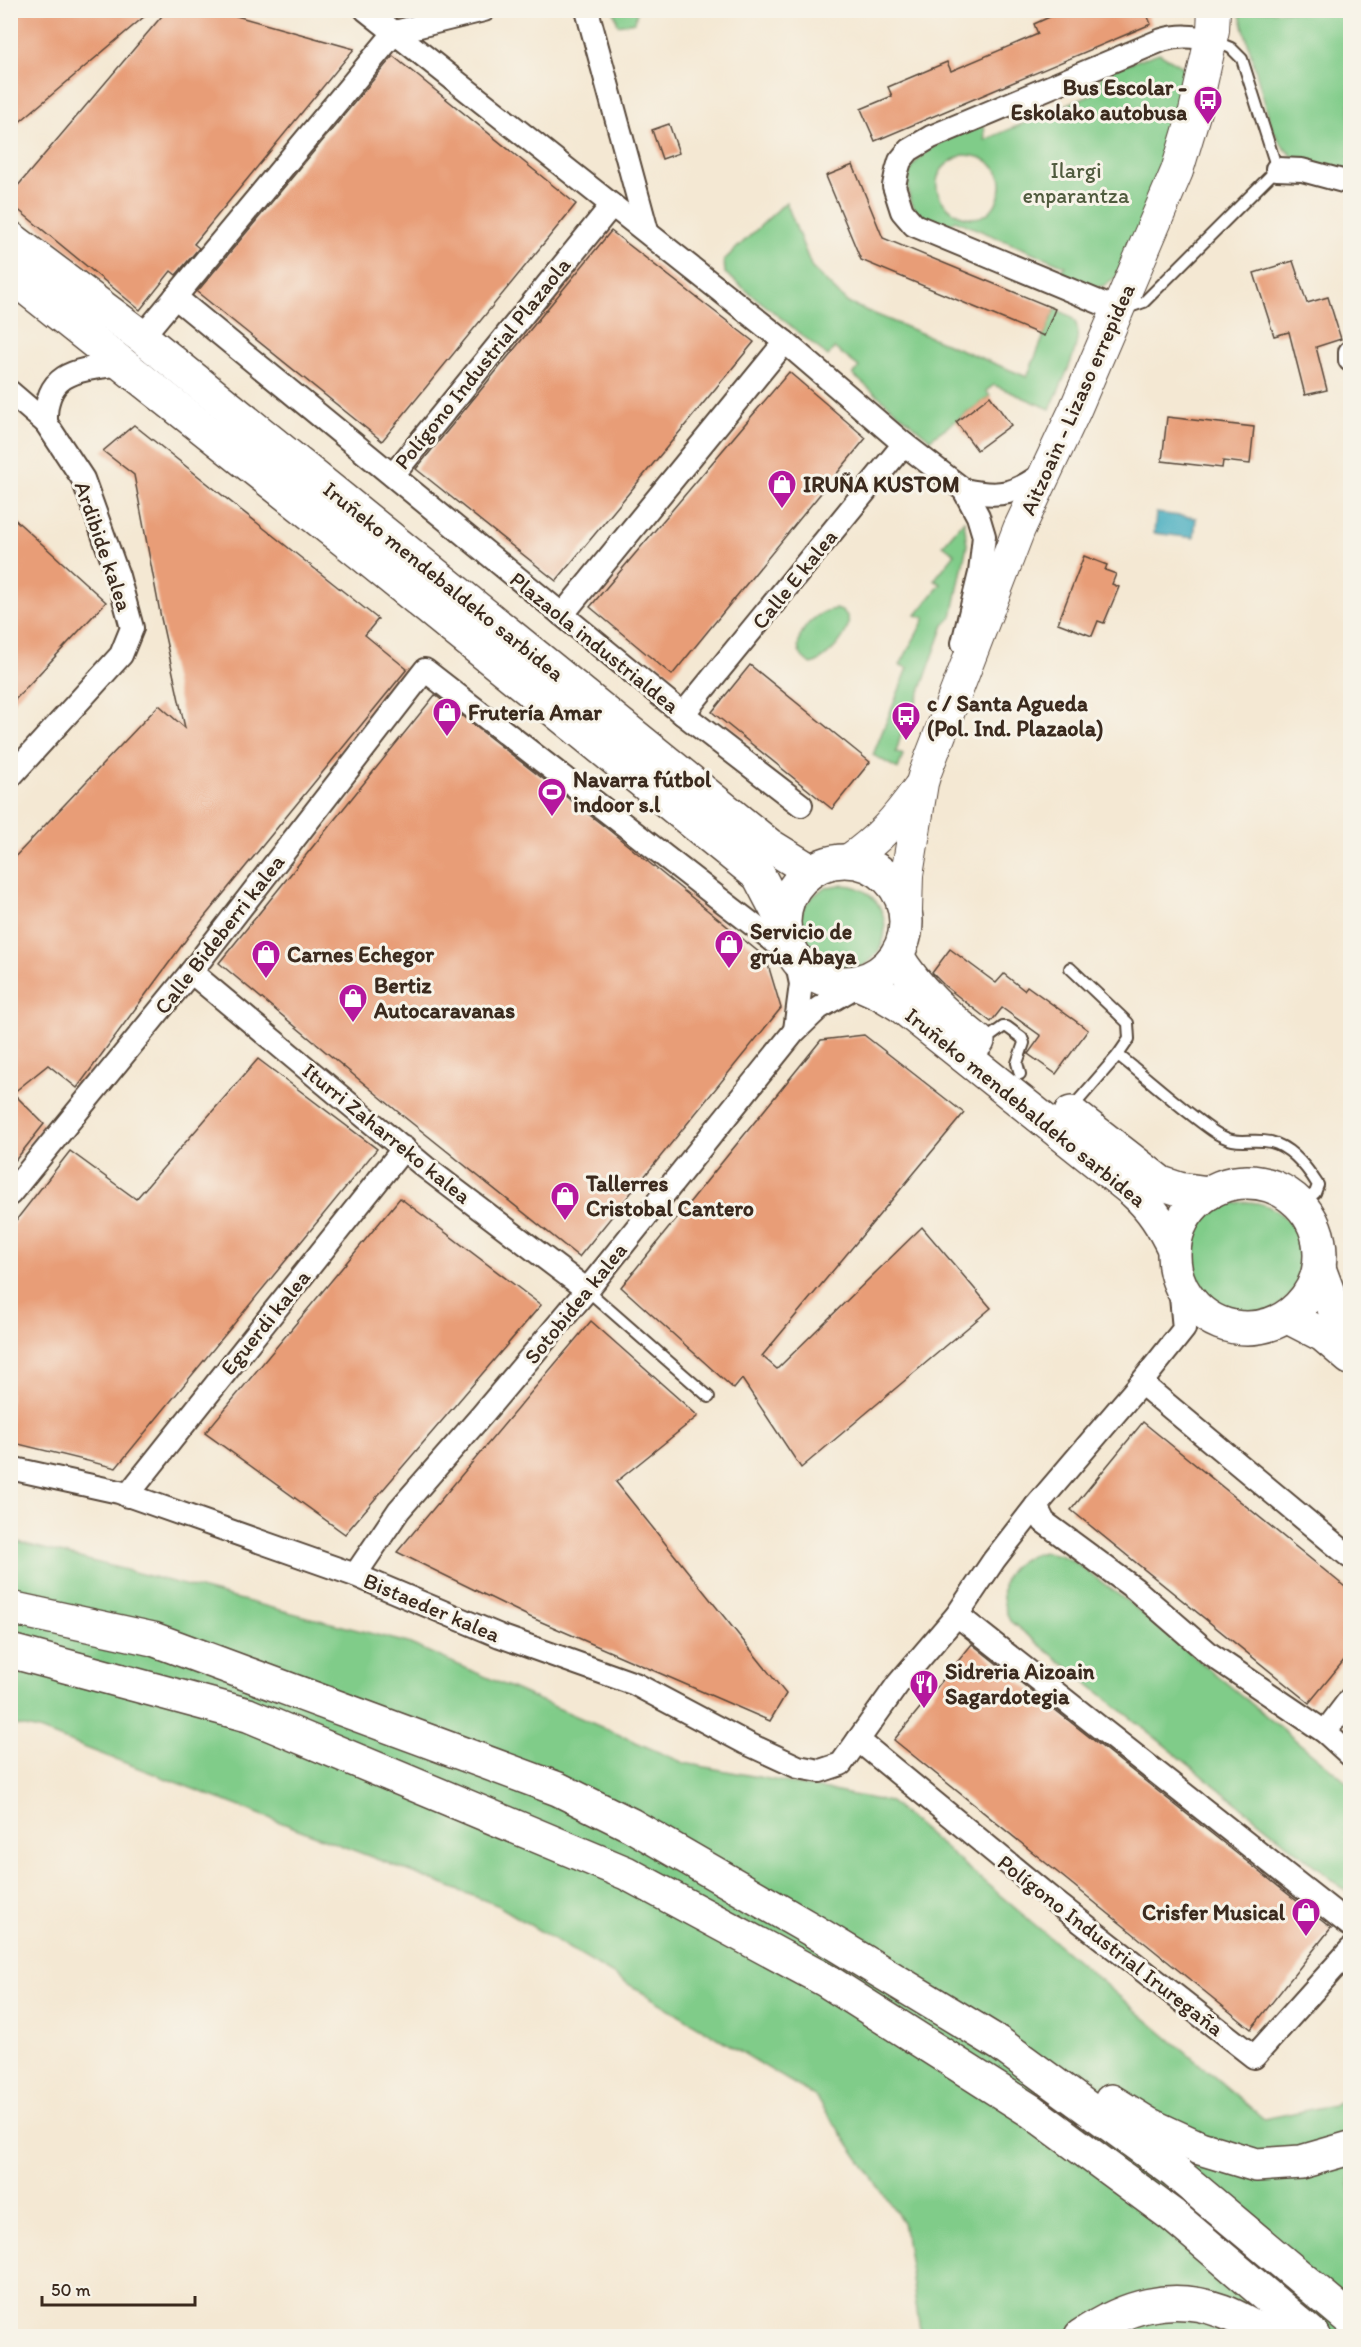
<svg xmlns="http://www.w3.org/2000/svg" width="1361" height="2347" font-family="Itim,sans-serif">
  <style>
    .green { fill: #80cc89; stroke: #5e7b54; stroke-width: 1.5; fill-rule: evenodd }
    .water { fill: #3faabe; stroke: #3d6a6e; stroke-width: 1.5 }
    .building { fill: #e89d77 }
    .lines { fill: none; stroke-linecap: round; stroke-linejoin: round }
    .lane-casing { stroke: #574639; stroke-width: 14 }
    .street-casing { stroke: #574639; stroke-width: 26 }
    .secondary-casing { stroke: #574639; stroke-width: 34 }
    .highway-casing { stroke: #574639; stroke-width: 36 }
    .lane { stroke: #fff; stroke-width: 10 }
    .street { stroke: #fff; stroke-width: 22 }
    .secondary { stroke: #fff; stroke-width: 32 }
    .highway { stroke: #fff; stroke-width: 33 }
    .labels { text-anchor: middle; stroke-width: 6; stroke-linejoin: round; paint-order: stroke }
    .poi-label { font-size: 22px; font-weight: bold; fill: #3b2a1e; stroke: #f7f3e8; text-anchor: start }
    .park-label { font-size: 22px; fill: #505b3e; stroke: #f7f3e8 }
    .street-label { font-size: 22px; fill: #3b2a1e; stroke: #f7f3e8 }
  </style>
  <rect width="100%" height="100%" fill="#f7f3e8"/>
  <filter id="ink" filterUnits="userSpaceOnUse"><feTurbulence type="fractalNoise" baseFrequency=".0167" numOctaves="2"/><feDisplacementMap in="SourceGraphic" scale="12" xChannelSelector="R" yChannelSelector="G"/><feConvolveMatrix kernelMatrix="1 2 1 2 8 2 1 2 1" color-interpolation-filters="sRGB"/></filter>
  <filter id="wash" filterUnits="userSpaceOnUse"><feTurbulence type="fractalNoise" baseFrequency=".008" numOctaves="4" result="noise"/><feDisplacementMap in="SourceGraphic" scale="24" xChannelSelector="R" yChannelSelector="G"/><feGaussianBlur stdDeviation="1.35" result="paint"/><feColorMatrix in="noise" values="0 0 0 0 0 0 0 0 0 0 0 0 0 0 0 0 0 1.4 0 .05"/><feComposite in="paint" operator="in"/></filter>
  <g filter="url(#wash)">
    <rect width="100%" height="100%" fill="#f4e8d3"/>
    <g class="green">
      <path d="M614,11H637L635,22L618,25Z"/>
      <path d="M1239,11H1350V173L1298,161L1284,148L1272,129Z"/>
      <path d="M1159,53L1185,68L1192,88L1132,250L1117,276L1103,286L1081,289L1055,278L1065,266L955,220L944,228C925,220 910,212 908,189C903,152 957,135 984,123L985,140L1101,90V73ZM963,155C989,155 1009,173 998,199C976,251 896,182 963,155Z"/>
      <path d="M786,202L812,268L848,303L1027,377L1055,309C1062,312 1071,315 1075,322C1086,340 1058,390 1050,409L994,385L986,391L990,396L930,439L853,375L859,367L834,348L828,356L725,273L724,260Z"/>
      <path d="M964,520L967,545L952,617L944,625L907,728H903L896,752L903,755L898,769L873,755L908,668L900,665L925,618L916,615L941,584L934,580L955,554L943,545Z"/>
      <path d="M835,609C869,615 830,659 812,664C781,650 809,612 835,609Z"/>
      <circle cx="842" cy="928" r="43"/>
      <circle cx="1246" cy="1259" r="57"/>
      <path d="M10,1540L408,1643L684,1763L890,1802L1264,2119L1333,2105L1350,2096V2336H921L903,2222L816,2097L497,1905L39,1730L11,1724Z"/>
      <path d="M1044,1552L1060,1555L1073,1561L1127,1601L1350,1785V1894L1010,1621C993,1585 1006,1560 1044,1552Z"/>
    </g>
    <path class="water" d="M1156,513L1196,518L1194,538L1154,533Z"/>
    <g id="blocks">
      <g class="building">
        <path d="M10,10H152L10,130Z"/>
        <path d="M167,10H215L354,49L194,244L199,248L176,275L171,271L140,310L10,203V195Z"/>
        <path d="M1065,10H1145L1151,24L875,141L861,109L892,96L888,87L947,62L951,71L1038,34L1034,24Z"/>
        <path d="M393,56L576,204L382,441L197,292Z"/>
        <path d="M669,124L679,153L662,159L652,130Z"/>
        <path d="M853,165L883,238L1055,309L1044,336L861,260L826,176Z"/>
        <path d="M611,231L754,342L556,581L416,469Z"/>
        <path d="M1293,261L1307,303L1328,297L1341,339L1316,347L1327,390L1305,395L1289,332L1274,336L1254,273Z"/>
        <path d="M789,372L866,438L672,675L590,607Z"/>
        <path d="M990,396L1011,425L977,450L956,422Z"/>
        <path d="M1167,417L1254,427L1250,464L1223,461L1222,468L1162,461Z"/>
        <path d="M134,425L378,619L365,635L407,669L188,937L77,1088L48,1065L13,1093L44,1124L10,1167V862L159,705L185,728L161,618L134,475L103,451Z"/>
        <path d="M10,515L106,602L10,705Z"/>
        <path d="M1084,556L1107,565L1105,570L1116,574L1112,584L1119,587L1104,623L1098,621L1092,636L1058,623Z"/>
        <path d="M750,665L870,762L832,809L712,712Z"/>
        <path d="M435,695L609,830L766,958L781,1008L579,1257L403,1116L219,963Z"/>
        <path d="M950,949L996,983L1004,974L1024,990L1027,986L1088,1030L1056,1074L1028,1054L1041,1036L1002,1008L991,1022L945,986L932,973Z"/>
        <path d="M864,1035L964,1113L762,1356L777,1369L922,1227L991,1308L801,1468L742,1379L734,1389L621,1287L821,1040Z"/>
        <path d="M258,1059L377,1149L116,1468L10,1442V1228L70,1151L136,1199Z"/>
        <path d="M400,1198L541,1305L345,1534L205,1433Z"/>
        <path d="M591,1321L698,1416L616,1482L786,1694L770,1721L530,1617L397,1552Z"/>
        <path d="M1143,1422L1350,1591V1653L1309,1703L1071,1510Z"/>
        <path d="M972,1644L1331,1928L1251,2029L894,1740Z"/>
      </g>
    </g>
  </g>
  <g filter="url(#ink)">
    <use href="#blocks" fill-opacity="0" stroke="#574639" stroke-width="1.5"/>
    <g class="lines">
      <g class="lane-casing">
        <g id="lane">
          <path d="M1124,309L1144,302L1277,169L1242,59L1231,48L1214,41"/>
          <path d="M1070,968L1128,1023L1129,1039L1118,1055"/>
          <path d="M980,1037L992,1035L1003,1027H1007L1022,1038L1024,1043L1017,1063L1020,1074"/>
          <path d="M1071,1109L1118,1055C1150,1080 1180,1108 1213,1131C1238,1148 1247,1137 1271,1142C1291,1147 1308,1169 1318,1185L1315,1193L1300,1204"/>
          <path d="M587,1290L709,1397"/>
        </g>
      </g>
      <g class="street-casing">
        <g id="street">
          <path d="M366,10L785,342L904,444L964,490L978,516L984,536L980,573L963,643"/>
          <path d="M587,10L647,231"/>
          <path d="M1277,169L1302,170L1350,183"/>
          <path d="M175,297L683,714L801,805"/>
          <path d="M1118,310L914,225L902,211L894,186L897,171L900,161L909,150L931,137L1162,40C1179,35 1193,36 1211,40"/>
          <path d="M142,337L395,32L484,10"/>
          <path d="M1350,352V360"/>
          <path d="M10,392L46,423L83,479L118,576L132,628L121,655L10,777"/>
          <path d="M46,423C44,369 81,370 122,364"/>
          <path d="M393,475L612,205"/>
          <path d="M964,490C1001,498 1015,494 1045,472"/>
          <path d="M562,615L785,342"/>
          <path d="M683,714L904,444"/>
          <path d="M191,972L425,1167L587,1290"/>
          <path d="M795,1030L801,984L796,960"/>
          <path d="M10,1194L191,972L425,670L793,956"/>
          <path d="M1141,1383L1350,1557"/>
          <path d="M10,1468L119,1492L355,1575L500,1636L635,1684L746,1743L798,1767L820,1771L841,1764L846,1757L898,1684L957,1615L994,1560L1036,1506L1141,1383L1184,1329L1180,1286"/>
          <path d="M127,1496L404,1148"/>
          <path d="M1036,1506L1044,1522L1135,1589L1210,1654L1325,1732L1350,1755"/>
          <path d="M355,1575L399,1510L482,1415L587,1290L793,1033L819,1008L860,984"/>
          <path d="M957,1615L1350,1925"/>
          <path d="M1325,1732L1350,1699"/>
          <path d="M858,1740L1049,1897L1254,2057L1350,1950"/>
        </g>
      </g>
      <g class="secondary-casing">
        <g id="secondary">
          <path d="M849,860C879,839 896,820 918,789"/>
          <path d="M906,910L907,875L922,783L925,773L1019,529L1075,410L1177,171L1195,111L1213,30L1214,10"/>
        </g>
      </g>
      <g class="highway-casing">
        <g id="highway">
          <path d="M10,238L142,337L769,845L811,871"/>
          <path d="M10,275L363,555L759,876L783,922"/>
          <circle cx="845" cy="922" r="61"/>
          <path d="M897,956C916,989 948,1017 978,1041"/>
          <path d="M860,984L880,993L900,1005L1133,1191C1152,1208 1163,1226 1174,1249"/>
          <path d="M1071,1113L1161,1183L1179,1189L1209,1193"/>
          <circle cx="1247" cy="1255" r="73"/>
          <path d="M1320,1271L1335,1311L1350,1323"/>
          <path d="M1288,1317L1323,1335L1350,1358"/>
          <path d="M10,1608L153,1639L558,1789L631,1825L814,1931L1000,2044L1175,2172L1350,2319"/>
          <path d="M10,1651L248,1715L626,1873L827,1981L1031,2111L1172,2215L1314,2336"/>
          <path d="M1111,2101L1148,2124L1200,2148L1256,2165L1301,2162L1350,2148"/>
          <path d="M1081,2336C1124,2307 1170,2292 1222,2311C1239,2317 1255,2328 1272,2336"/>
        </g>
      </g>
      <use href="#lane" class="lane"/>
      <use href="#street" class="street"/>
      <use href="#secondary" class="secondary"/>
      <use href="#highway" class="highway"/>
    </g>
  </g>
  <defs>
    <g id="bus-pin" transform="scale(1.5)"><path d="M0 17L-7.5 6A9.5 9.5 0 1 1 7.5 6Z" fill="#b5179e" stroke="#f7f3e8"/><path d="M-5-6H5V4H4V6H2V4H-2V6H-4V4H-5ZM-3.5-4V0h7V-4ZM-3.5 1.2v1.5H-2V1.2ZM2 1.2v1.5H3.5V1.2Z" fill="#fff"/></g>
    <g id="shop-pin" transform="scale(1.5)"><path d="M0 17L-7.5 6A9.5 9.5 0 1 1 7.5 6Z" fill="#b5179e" stroke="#f7f3e8"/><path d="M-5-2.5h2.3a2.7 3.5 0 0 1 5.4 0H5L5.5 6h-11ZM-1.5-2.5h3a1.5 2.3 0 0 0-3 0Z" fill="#fff"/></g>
    <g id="stadium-pin" transform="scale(1.5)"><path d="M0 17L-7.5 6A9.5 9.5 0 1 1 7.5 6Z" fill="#b5179e" stroke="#f7f3e8"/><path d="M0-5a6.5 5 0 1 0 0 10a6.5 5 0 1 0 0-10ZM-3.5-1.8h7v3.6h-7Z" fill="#fff"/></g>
    <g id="restaurant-pin" transform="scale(1.5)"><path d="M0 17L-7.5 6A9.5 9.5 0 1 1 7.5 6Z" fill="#b5179e" stroke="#f7f3e8"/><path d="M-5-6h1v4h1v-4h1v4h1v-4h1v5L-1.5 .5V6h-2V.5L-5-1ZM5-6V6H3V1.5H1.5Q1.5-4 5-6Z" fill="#fff"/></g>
  </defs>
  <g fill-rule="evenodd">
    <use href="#bus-pin" x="1208" y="100"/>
    <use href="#shop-pin" x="782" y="484"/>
    <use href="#shop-pin" x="447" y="712"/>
    <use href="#bus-pin" x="906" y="716"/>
    <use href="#stadium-pin" x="552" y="792"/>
    <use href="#shop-pin" x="729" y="944"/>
    <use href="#shop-pin" x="266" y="954"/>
    <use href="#shop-pin" x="353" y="998"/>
    <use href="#shop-pin" x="565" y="1196"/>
    <use href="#restaurant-pin" x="924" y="1684"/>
    <use href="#shop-pin" x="1306" y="1912"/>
  </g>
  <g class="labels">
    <g class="poi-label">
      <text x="1187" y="95" text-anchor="end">Bus Escolar -<tspan x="1187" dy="25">Eskolako autobusa</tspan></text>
      <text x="803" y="492">IRUÑA KUSTOM</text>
      <text x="927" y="711">c / Santa Agueda<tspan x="927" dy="25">(Pol. Ind. Plazaola)</tspan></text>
      <text x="468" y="720">Frutería Amar</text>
      <text x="573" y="787">Navarra fútbol<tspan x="573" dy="25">indoor s.l</tspan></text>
      <text x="750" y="939">Servicio de<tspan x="750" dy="25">grúa Abaya</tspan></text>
      <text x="287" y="962">Carnes Echegor</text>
      <text x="374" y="993">Bertiz<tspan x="374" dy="25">Autocaravanas</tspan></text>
      <text x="586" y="1191">Tallerres<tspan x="586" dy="25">Cristobal Cantero</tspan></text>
      <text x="945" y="1679">Sidreria Aizoain<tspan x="945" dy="25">Sagardotegia</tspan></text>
      <text x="1285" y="1920" text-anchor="end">Crisfer Musical</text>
    </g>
    <g class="park-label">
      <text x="1076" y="178">Ilargi<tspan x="1076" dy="25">enparantza</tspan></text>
    </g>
    <g class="street-label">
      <text transform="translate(482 363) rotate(-51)" y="8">Polígono Industrial Plazaola</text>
      <text transform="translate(1077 399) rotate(-66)" y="8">Aitzoain - Lizaso errepidea</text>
      <text transform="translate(104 546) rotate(71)" y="8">Ardibide kalea</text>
      <text transform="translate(794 579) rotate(-51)" y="8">Calle E kalea</text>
      <text transform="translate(444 581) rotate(39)" y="8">Iruñeko mendebaldeko sarbidea</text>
      <text transform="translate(595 642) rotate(39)" y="8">Plazaola industrialdea</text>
      <text transform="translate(219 934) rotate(-52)" y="8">Calle Bideberri kalea</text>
      <text transform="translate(1026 1107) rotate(39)" y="8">Iruñeko mendebaldeko sarbidea</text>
      <text transform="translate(387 1133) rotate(39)" y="8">Iturri Zaharreko kalea</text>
      <text transform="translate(575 1303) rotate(-51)" y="8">Sotobidea kalea</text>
      <text transform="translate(265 1322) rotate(-51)" y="8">Eguerdi kalea</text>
      <text transform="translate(432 1607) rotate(23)" y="8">Bistaeder kalea</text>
      <text transform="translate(1111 1945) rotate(38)" y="8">Polígono Industrial Iruregaña</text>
    </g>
  </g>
  <rect width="1361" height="2347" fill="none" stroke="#f7f3e8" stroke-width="36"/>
  <path d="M42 2296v9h153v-9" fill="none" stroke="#3b2a1e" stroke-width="3"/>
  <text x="51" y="2296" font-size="18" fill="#3b2a1e" stroke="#f7f3e8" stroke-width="4.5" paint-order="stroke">50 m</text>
</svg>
